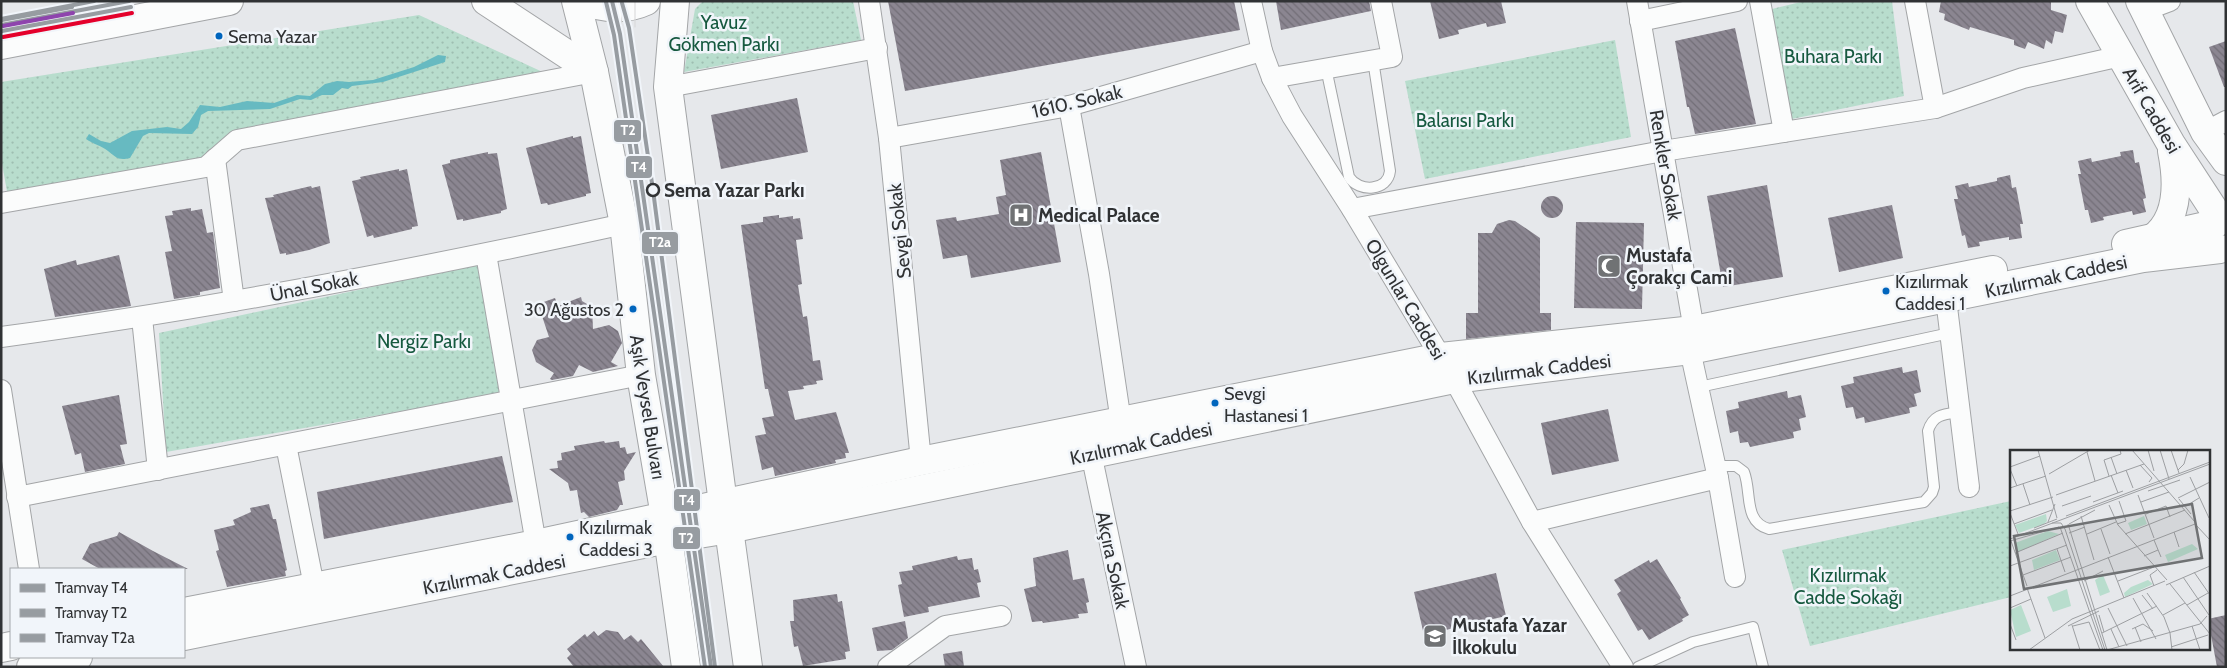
<svg xmlns="http://www.w3.org/2000/svg" width="2227" height="668" font-family="Cabin,sans-serif">
  <style>
    .park { fill: url(#park-dots) }
    .water { fill: #67bac1 }
    .building { fill: url(#building-back-hatch) }
    .lines { fill: none; stroke-linecap: round; stroke-linejoin: round }
    .service-casing { stroke: #a3a5a7; stroke-width: 12 }
    .minor-casing { stroke: #a3a5a7; stroke-width: 22 }
    .primary-casing { stroke: #a3a5a7; stroke-width: 30 }
    .trunk-casing { stroke: #a3a5a7; stroke-width: 30 }
    .service { stroke: #fbfcfc; stroke-width: 10 }
    .minor { stroke: #fbfcfc; stroke-width: 20 }
    .primary { stroke: #fbfcfc; stroke-width: 28 }
    .trunk { stroke: #fbfcfc; stroke-width: 28 }
    .tram { stroke: #d6d6d7; stroke-width: 1 }
    .tram-1-casing { stroke: #f1f5fa; stroke-width: 8 }
    .tram-2-casing { stroke: #f1f5fa; stroke-width: 8 }
    .tram-3-casing { stroke: #f1f5fa; stroke-width: 8 }
    .tram-4-casing { stroke: #f1f5fa; stroke-width: 8 }
    .tram-5-casing { stroke: #f1f5fa; stroke-width: 8 }
    .tram-6-casing { stroke: #f1f5fa; stroke-width: 8 }
    .tram-1 { stroke: #979ca1; stroke-width: 4 }
    .tram-2 { stroke: #979ca1; stroke-width: 4 }
    .tram-3 { stroke: #979ca1; stroke-width: 4 }
    .tram-4 { stroke: #979ca1; stroke-width: 4 }
    .tram-5 { stroke: #e4002b; stroke-width: 4 }
    .tram-6 { stroke: #8e44ad; stroke-width: 4 }
    .bus-dot { fill: #0065bd; stroke: #f1f5fa; stroke-width: 2 }
    .stop-dot { fill: #f1f5fa; stroke: #303234; stroke-width: 2.5 }
    .labels { text-anchor: middle; stroke-width: 5; stroke-linejoin: round; paint-order: stroke }
    .bus-label { font-size: 18px; fill: #303234; stroke: #f1f5fa; text-anchor: start }
    .park-label { font-size: 19px; fill: #16593f; stroke: #f1f5fa }
    .street-label { font-size: 19px; fill: #303234; stroke: #f1f5fa }
    .stop-label { font-size: 19px; font-weight: bold; fill: #303234; stroke: #f1f5fa; text-anchor: start }
    .poi-label { font-size: 19px; font-weight: bold; fill: #303234; stroke: #f1f5fa; text-anchor: start }
    .inset-road { fill: none; stroke: #9d9fa2; stroke-width: 1 }
    .view { fill: #707274; fill-opacity: 0.15; stroke: #707274; stroke-width: 2.5 }
    .inset-edge { fill: none; stroke: #303234; stroke-width: 2.5 }
    .line-badge { stroke: #f1f5fa; stroke-width: 2 }
    .badge-label { font-size: 14px; text-anchor: middle; font-weight: bold; fill: #fff }
  </style>
  <defs>
    <pattern id="park-dots" width="8" height="8" patternUnits="userSpaceOnUse" patternTransform="scale(1.25)"><rect width="8" height="8" fill="#b8ddcd"/><path d="M2 2h.1M6 6h.1" fill="none" stroke="#9ebeb1" stroke-width="1.8" stroke-linecap="round"/></pattern>
    <pattern id="building-back-hatch" width="6" height="6" patternUnits="userSpaceOnUse" patternTransform="scale(1.25)"><rect width="6" height="6" fill="#8b8691"/><path d="M-1 5l2 2M0 0l6 6M5-1l2 2" fill="none" stroke="#726e77"/></pattern>
  </defs>
  <rect width="100%" height="100%" fill="#e6e8eb"/>
  <g class="park">
    <path d="M703,1H853L861,40L684,72L695,9Z"/>
    <path d="M1805,1H1892L1904,96L1787,120L1772,9Z"/>
    <path d="M419,15L547,74L225,147L206,171L10,208L1,158V82Z"/>
    <path d="M1615,40L1631,137L1425,179L1405,81Z"/>
    <path d="M478,264L500,394L166,452L159,333Z"/>
    <path d="M2011,501V597L1810,646L1782,550Z"/>
  </g>
  <path class="water" d="M438,55L446,56L445,62L383,82L352,86L348,89L342,88L333,95H322L311,100L300,99L270,109L208,111L201,115L198,127L192,134L149,133L143,136L130,158C118,161 116,157 108,151C102,146 93,144 86,139L89,134L101,141L110,143L132,131L167,127L181,129L189,122L200,105L220,107L247,101L274,103L297,95L310,96L325,84L337,81L349,82L373,80L414,67Z"/>
  <g class="building">
    <path d="M888,1H1234L1240,30L905,91Z"/>
    <path d="M1276,1H1369L1371,11L1281,30Z"/>
    <path d="M1430,1H1501L1506,23L1487,27L1486,23L1458,30L1459,34L1439,39Z"/>
    <path d="M1941,1H2051V10L2067,15L2063,33L2055,31L2052,44L2046,40L2044,49L2028,42L2025,49L2014,45V40L1970,27L1969,30L1944,20L1945,14L1939,12Z"/>
    <path d="M1735,28L1756,124L1695,134L1689,107H1687L1675,41Z"/>
    <path d="M2226,41V87H2224L2209,47Z"/>
    <path d="M797,98L808,152L721,169L711,115Z"/>
    <path d="M573,136V138L581,136L591,193L586,194V196L548,205L547,203L541,204L526,148Z"/>
    <path d="M2133,150L2135,163L2139,162L2146,198L2143,199L2146,212L2133,215L2132,211L2103,217L2104,220L2091,223L2088,210H2085L2078,174H2081L2078,161L2091,158L2092,162L2121,156L2120,152Z"/>
    <path d="M488,152V154L497,153L507,209L501,211V213L463,221V219L457,220L442,165L450,163V160Z"/>
    <path d="M1041,152L1061,262L971,278L967,255L943,259L936,220L956,217L957,221L999,214L996,197L1006,195L1000,160Z"/>
    <path d="M399,169V171L407,169L418,226L412,227V229L374,238L373,235L367,237L352,181L361,179L360,177Z"/>
    <path d="M2010,175L2012,188L2016,187L2023,224H2020L2022,238L2009,240V237L1979,242L1980,246L1968,248L1965,235L1962,236L1954,199H1958L1955,186L1968,183L1969,187L1997,181V178Z"/>
    <path d="M1767,185L1783,277L1723,287L1707,196Z"/>
    <path d="M311,186L312,188L320,186L330,243L309,250L286,255V253L280,254L265,198L274,197L273,195Z"/>
    <circle cx="1552" cy="207" r="11"/>
    <path d="M1892,205L1903,258L1839,272L1828,218Z"/>
    <path d="M191,208V211L202,209L207,233L213,232L220,288L200,292V295L174,299L165,252L172,251L165,216L173,215L172,211Z"/>
    <path d="M779,215V218L793,216V219L800,218L803,239L796,240L802,284L798,285L803,317L807,316L813,361L820,360L823,380L816,381L817,384L803,386L804,389L788,391L795,420L836,412L849,453H845L846,458L835,460L836,463L775,476L773,467L762,470L755,436L766,434L762,418L774,416L768,389H765L741,225L763,222V217Z"/>
    <path d="M1509,220L1515,221L1540,238V313H1551V330L1466,339V313H1478V233H1492L1497,224Z"/>
    <path d="M1576,222L1644,223L1642,309L1574,308Z"/>
    <path d="M119,255L131,306L55,317L44,269L76,260L77,265Z"/>
    <path d="M581,297L582,301L592,307L593,329L609,325L618,331L622,343L611,362L618,366L593,372L579,365L573,376L552,380L550,379L554,373L536,362L532,350L537,340L549,337L538,304L555,298L558,306Z"/>
    <path d="M1902,367L1903,373L1917,370L1921,392L1914,394L1917,406L1909,408L1910,413L1865,423L1864,417L1856,419L1853,407L1846,408L1841,386L1854,383L1853,377Z"/>
    <path d="M1787,391L1788,398L1801,395L1806,417L1799,419L1801,430L1793,432L1794,438L1750,447L1748,442L1740,443L1738,431L1730,433L1726,411L1739,408L1738,402Z"/>
    <path d="M119,395L127,444L120,445L125,464L85,472L81,453L75,455L62,406Z"/>
    <path d="M1608,409L1619,461L1552,475L1541,423Z"/>
    <path d="M604,441L605,443L619,441L620,448L625,447L627,454L636,452L624,471L625,480L618,482L623,505H620L617,510L589,517L584,512L581,513L577,490L570,491L568,483L549,469L558,468L557,461L562,460L561,453L575,450L574,446Z"/>
    <path d="M502,456L513,502L324,539L317,492Z"/>
    <path d="M269,504L273,519H276L287,570L285,571L286,576L227,587L216,551L219,550L214,530L235,525L233,520L251,512L250,508Z"/>
    <path d="M119,532L153,551L188,569H100L82,559L90,544L117,536Z"/>
    <path d="M1068,550L1073,580L1084,578L1089,602L1086,603L1088,613L1078,614L1079,618L1043,623L1042,621L1032,622L1024,589L1036,586L1033,558Z"/>
    <path d="M957,556L958,560L972,558L974,570L978,569L981,582L977,583L980,597L928,607L929,612L904,617L898,585L902,584L899,572L913,570L912,566Z"/>
    <path d="M1657,559L1681,598L1680,599L1689,615L1682,619L1683,621L1649,640L1642,629L1638,631L1617,594L1621,591L1614,580L1649,560L1650,563Z"/>
    <path d="M1496,573L1506,616L1424,635L1414,592Z"/>
    <path d="M837,594L838,602L842,601L850,651L845,652L846,659L803,666L798,646L794,647L790,621H794L793,600Z"/>
    <path d="M2226,615V667H2217L2208,619Z"/>
    <path d="M905,621L908,638L892,650L877,651L872,628Z"/>
    <path d="M606,630L618,632L624,640L631,635L638,642L641,639L664,667H574L567,658L571,654L567,649L585,634L587,637L594,631L598,636Z"/>
    <path d="M962,651L964,667H945L943,654Z"/>
  </g>
  <g class="lines">
    <g class="service-casing">
      <g id="service">
        <path d="M1326,68L1349,177C1359,193 1388,191 1390,171L1373,60"/>
        <path d="M1699,387L1950,333"/>
        <path d="M1716,466H1736L1744,472C1752,492 1743,522 1769,529L1924,502L1932,493L1934,487L1928,431C1933,414 1945,414 1960,412"/>
        <path d="M1638,667L1693,642L1753,627L1763,667"/>
      </g>
    </g>
    <g class="minor-casing">
      <g id="minor">
        <path d="M869,1L889,138L921,461"/>
        <path d="M1251,1L1262,51L1272,78L1292,116L1352,209L1454,379L1532,522L1623,667"/>
        <path d="M1637,1L1694,330"/>
        <path d="M1760,1L1784,132"/>
        <path d="M1915,1L1935,108"/>
        <path d="M2146,10L2170,1"/>
        <path d="M1640,21L1737,1"/>
        <path d="M1272,78L1392,57L1381,1"/>
        <path d="M668,87L877,48"/>
        <path d="M1069,106L1099,274L1121,422"/>
        <path d="M2205,132L2226,121"/>
        <path d="M889,138L1069,106L1262,51"/>
        <path d="M215,159L234,301"/>
        <path d="M1,203L206,167L237,140L594,72"/>
        <path d="M1352,209L1663,151L1935,108L2023,78L2121,56"/>
        <path d="M486,254L536,544"/>
        <path d="M1946,299L1969,487"/>
        <path d="M142,318L158,470"/>
        <path d="M1,337C210,309 418,269 624,224"/>
        <path d="M1690,350L1718,478L1735,577"/>
        <path d="M1,390L29,569"/>
        <path d="M286,445L314,586"/>
        <path d="M1091,453L1136,667"/>
        <path d="M17,497L641,375"/>
        <path d="M1532,522L1718,478"/>
        <path d="M888,667L945,626L1001,616"/>
      </g>
    </g>
    <g class="primary-casing">
      <g id="primary">
        <path d="M576,1L594,72L624,224L641,375L665,516L686,667"/>
        <path d="M675,1L668,87L723,503L729,529L748,667"/>
        <path d="M2090,1L2171,144L2218,216"/>
        <path d="M2140,1L2205,132L2226,161"/>
        <path d="M2152,239C2180,219 2178,181 2172,151"/>
        <path d="M2126,244L2215,224"/>
        <path d="M184,612L536,544L921,461L1441,357L1694,330L1993,270"/>
        <path d="M184,636L668,539L729,529L1454,379L1690,350L2143,258L2220,249"/>
        <path d="M1,648L11,646"/>
        <path d="M31,667L78,657"/>
      </g>
    </g>
    <g class="trunk-casing">
      <g id="trunk">
        <path d="M486,1L594,72"/>
        <path d="M585,1C603,9 627,10 646,1"/>
        <path d="M1,45L229,1"/>
      </g>
    </g>
    <use href="#service" class="service"/>
    <use href="#minor" class="minor"/>
    <use href="#primary" class="primary"/>
    <use href="#trunk" class="trunk"/>
    <g class="tram">
      <path d="M635,27V1"/>
      <path d="M620,34L624,1"/>
    </g>
    <g class="tram-1-casing">
      <g id="tram-1">
        <path d="M612,1L620,34L711,667"/>
        <path d="M1,25L129,1"/>
      </g>
    </g>
    <g class="tram-2-casing">
      <g id="tram-2">
        <path d="M606,2L614,35L705,667"/>
        <path d="M2,31L131,7"/>
      </g>
    </g>
    <g class="tram-3-casing">
      <g id="tram-3">
        <path d="M622,3L629,28L653,190L715,667"/>
        <path d="M2,20L72,7"/>
      </g>
    </g>
    <g class="tram-4-casing">
      <path id="tram-4" d="M1,19L94,1"/>
    </g>
    <g class="tram-5-casing">
      <path id="tram-5" d="M3,37L132,13"/>
    </g>
    <g class="tram-6-casing">
      <path id="tram-6" d="M3,26L73,13"/>
    </g>
    <use href="#tram-1" class="tram-1"/>
    <use href="#tram-2" class="tram-2"/>
    <use href="#tram-3" class="tram-3"/>
    <use href="#tram-4" class="tram-4"/>
    <use href="#tram-5" class="tram-5"/>
    <use href="#tram-6" class="tram-6"/>
  </g>
  <defs>
    <g id="hospital-square" transform="scale(1.25)"><rect x="-9" y="-9" width="18" height="18" rx="4" fill="#707274" stroke="#f1f5fa"/><path d="M-5-5h3v3.5h4V-5h3V5h-3V1.5h-4V5h-3Z" fill="#fff"/></g>
    <g id="mosque-square" transform="scale(1.25)"><rect x="-9" y="-9" width="18" height="18" rx="4" fill="#707274" stroke="#f1f5fa"/><path d="M3.5-4.9A6 6 0 1 0 3.5 4.9A5 5 0 1 1 3.5-4.9Z" fill="#fff"/></g>
    <g id="school-square" transform="scale(1.25)"><rect x="-9" y="-9" width="18" height="18" rx="4" fill="#707274" stroke="#f1f5fa"/><path d="M0-5L7-2L0 1L-7-2ZM-4 1L0 2.5L4 1V4Q0 6-4 4Z" fill="#fff"/></g>
  </defs>
  <g fill-rule="evenodd">
    <use href="#hospital-square" x="1021" y="215"/>
    <use href="#mosque-square" x="1609" y="266"/>
    <use href="#school-square" x="1435" y="636"/>
  </g>
  <g class="bus-dot">
    <circle cx="219" cy="36" r="4.5"/>
    <circle cx="1886" cy="291" r="4.5"/>
    <circle cx="633" cy="309" r="4.5"/>
    <circle cx="1215" cy="403" r="4.5"/>
    <circle cx="570" cy="537" r="4.5"/>
  </g>
  <circle class="stop-dot" cx="653" cy="190" r="6"/>
  <g class="labels">
    <g class="bus-label">
      <text x="228" y="43">Sema Yazar</text>
      <text x="1895" y="288">Kızılırmak<tspan x="1895" dy="22">Caddesi 1</tspan></text>
      <text x="624" y="316" text-anchor="end">30 Ağustos 2</text>
      <text x="1224" y="400">Sevgi<tspan x="1224" dy="22">Hastanesi 1</tspan></text>
      <text x="579" y="534">Kızılırmak<tspan x="579" dy="22">Caddesi 3</tspan></text>
    </g>
    <g class="park-label">
      <text x="724" y="29">Yavuz<tspan x="724" dy="22">Gökmen Parkı</tspan></text>
      <text x="1833" y="63">Buhara Parkı</text>
      <text x="1465" y="127">Balarısı Parkı</text>
      <text x="424" y="348">Nergiz Parkı</text>
      <text x="1848" y="582">Kızılırmak<tspan x="1848" dy="22">Cadde Sokağı</tspan></text>
    </g>
    <g class="street-label">
      <text transform="translate(1077 101) rotate(-13)" y="7">1610. Sokak</text>
      <text transform="translate(2152 110) rotate(60)" y="7">Arif Caddesi</text>
      <text transform="translate(1666 165) rotate(80)" y="7">Renkler Sokak</text>
      <text transform="translate(899 231) rotate(-96)" y="7">Sevgi Sokak</text>
      <text transform="translate(2056 276) rotate(-12)" y="7">Kızılırmak Caddesi</text>
      <text transform="translate(314 286) rotate(-11)" y="7">Ünal Sokak</text>
      <text transform="translate(1406 299) rotate(59)" y="7">Olgunlar Caddesi</text>
      <text transform="translate(1539 369) rotate(-7)" y="7">Kızılırmak Caddesi</text>
      <text transform="translate(648 407) rotate(81)" y="7">Aşık Veysel Bulvarı</text>
      <text transform="translate(1141 443) rotate(-12)" y="7">Kızılırmak Caddesi</text>
      <text transform="translate(1113 560) rotate(78)" y="7">Akçıra Sokak</text>
      <text transform="translate(494 574) rotate(-11)" y="7">Kızılırmak Caddesi</text>
    </g>
    <g class="stop-label">
      <text x="664" y="197">Sema Yazar Parkı</text>
    </g>
    <g class="poi-label">
      <text x="1038" y="222">Medical Palace</text>
      <text x="1626" y="262">Mustafa<tspan x="1626" dy="22">Çorakçı Cami</tspan></text>
      <text x="1452" y="632">Mustafa Yazar<tspan x="1452" dy="22">İlkokulu</tspan></text>
    </g>
  </g>
  <g transform="translate(2010 450)">
    <rect width="200" height="200" fill="#e6e8eb"/>
    <path d="M36,64L37,71L34,74L9,83L5,75ZM134,66L137,74L121,80L118,73ZM38,81L49,84L8,102L5,93ZM182,94L188,99L158,112L155,105ZM46,100L50,110L24,120L22,110ZM93,125L100,142L90,146L85,130ZM138,130L143,134L115,147L114,143L121,137ZM57,139L61,156L43,162L37,147ZM11,155L21,181L6,187L0,160Z" fill="#b8ddcd"/>
    <path class="inset-road" d="M28,0L47,68M122,0L185,72M138,0L144,21M150,0L159,29M161,0L169,23M77,2L85,31M101,7L107,24M130,15L142,28L139,32M0,17L30,6M0,19L7,36M116,20L123,38M168,20L174,14L178,0M39,24L80,0M101,25L108,43M99,26L94,10L111,4L110,0M180,27L199,68M13,34L20,55M0,38L36,26M138,41L170,30M46,45L134,14M128,45L144,88M168,48L200,32M169,49L181,64M83,52L113,41M131,52L159,42M99,55L108,75L157,130M52,56L81,46M176,56L189,48M0,61L43,47M0,63L8,84M136,64L156,56L160,67M56,66L200,12M71,66L84,110M38,72L45,54M42,73H51L55,79L95,200M4,74L42,60M58,74L97,200M59,74L85,60M107,74L116,71L109,51M186,75L200,90M50,77L93,200M24,78L47,69M91,79L100,104M164,82L169,97M59,83L75,77M77,84L106,72M115,84L175,60M0,89L200,14M144,90L151,107M0,91L49,77M1,91L17,136M47,99L55,122M5,103L53,83M134,106L148,100M98,107L114,148M0,116L57,95M184,122L200,145M13,125L61,107M173,127L199,165M74,131L93,121M108,131L144,117M160,134L200,184M156,135L200,116M144,136L140,125L147,120M17,138L35,188M137,143L154,167L160,183L162,200M132,145L143,159M0,146L185,74M123,148L146,189M177,155L198,143M0,158L21,149M98,158L117,196M89,165L94,182M153,165L175,153M0,174L6,190M62,175L70,200M58,176L89,161M63,176L79,172L90,200M182,176L190,200M125,177L131,192M101,179L109,197M122,179L133,174L143,181M92,183L147,156M161,197L198,185M19,200L62,169L155,131M97,200L190,174L197,166"/>
    <path class="view" d="M182,54L192,108L14,139L4,86Z"/>
    <rect width="200" height="200" class="inset-edge"/>
  </g>
  <g class="line-badge">
    <rect x="613" y="119" width="29" height="24" rx="5" fill="#979ca1"/>
    <rect x="625" y="155" width="28" height="24" rx="5" fill="#979ca1"/>
    <rect x="641" y="231" width="38" height="24" rx="5" fill="#979ca1"/>
    <rect x="673" y="488" width="28" height="24" rx="5" fill="#979ca1"/>
    <rect x="672" y="526" width="29" height="24" rx="5" fill="#979ca1"/>
  </g>
  <g class="badge-label">
    <text x="628" y="135">T2</text>
    <text x="639" y="172">T4</text>
    <text x="660" y="247">T2a</text>
    <text x="687" y="505">T4</text>
    <text x="686" y="543">T2</text>
  </g>
  <rect width="2227" height="668" fill="none" stroke="#303234" stroke-width="5"/>
  <rect x="10" y="568" width="175" height="90" fill="#f1f5fa" stroke="#a4a7ab"/>
  <rect x="20" y="584" width="25" height="8" fill="#979ca1" stroke="#a4a7ab"/>
  <text x="55" y="593" font-size="15" fill="#303234">Tramvay T4</text>
  <rect x="20" y="609" width="25" height="8" fill="#979ca1" stroke="#a4a7ab"/>
  <text x="55" y="618" font-size="15" fill="#303234">Tramvay T2</text>
  <rect x="20" y="634" width="25" height="8" fill="#979ca1" stroke="#a4a7ab"/>
  <text x="55" y="643" font-size="15" fill="#303234">Tramvay T2a</text>
</svg>
